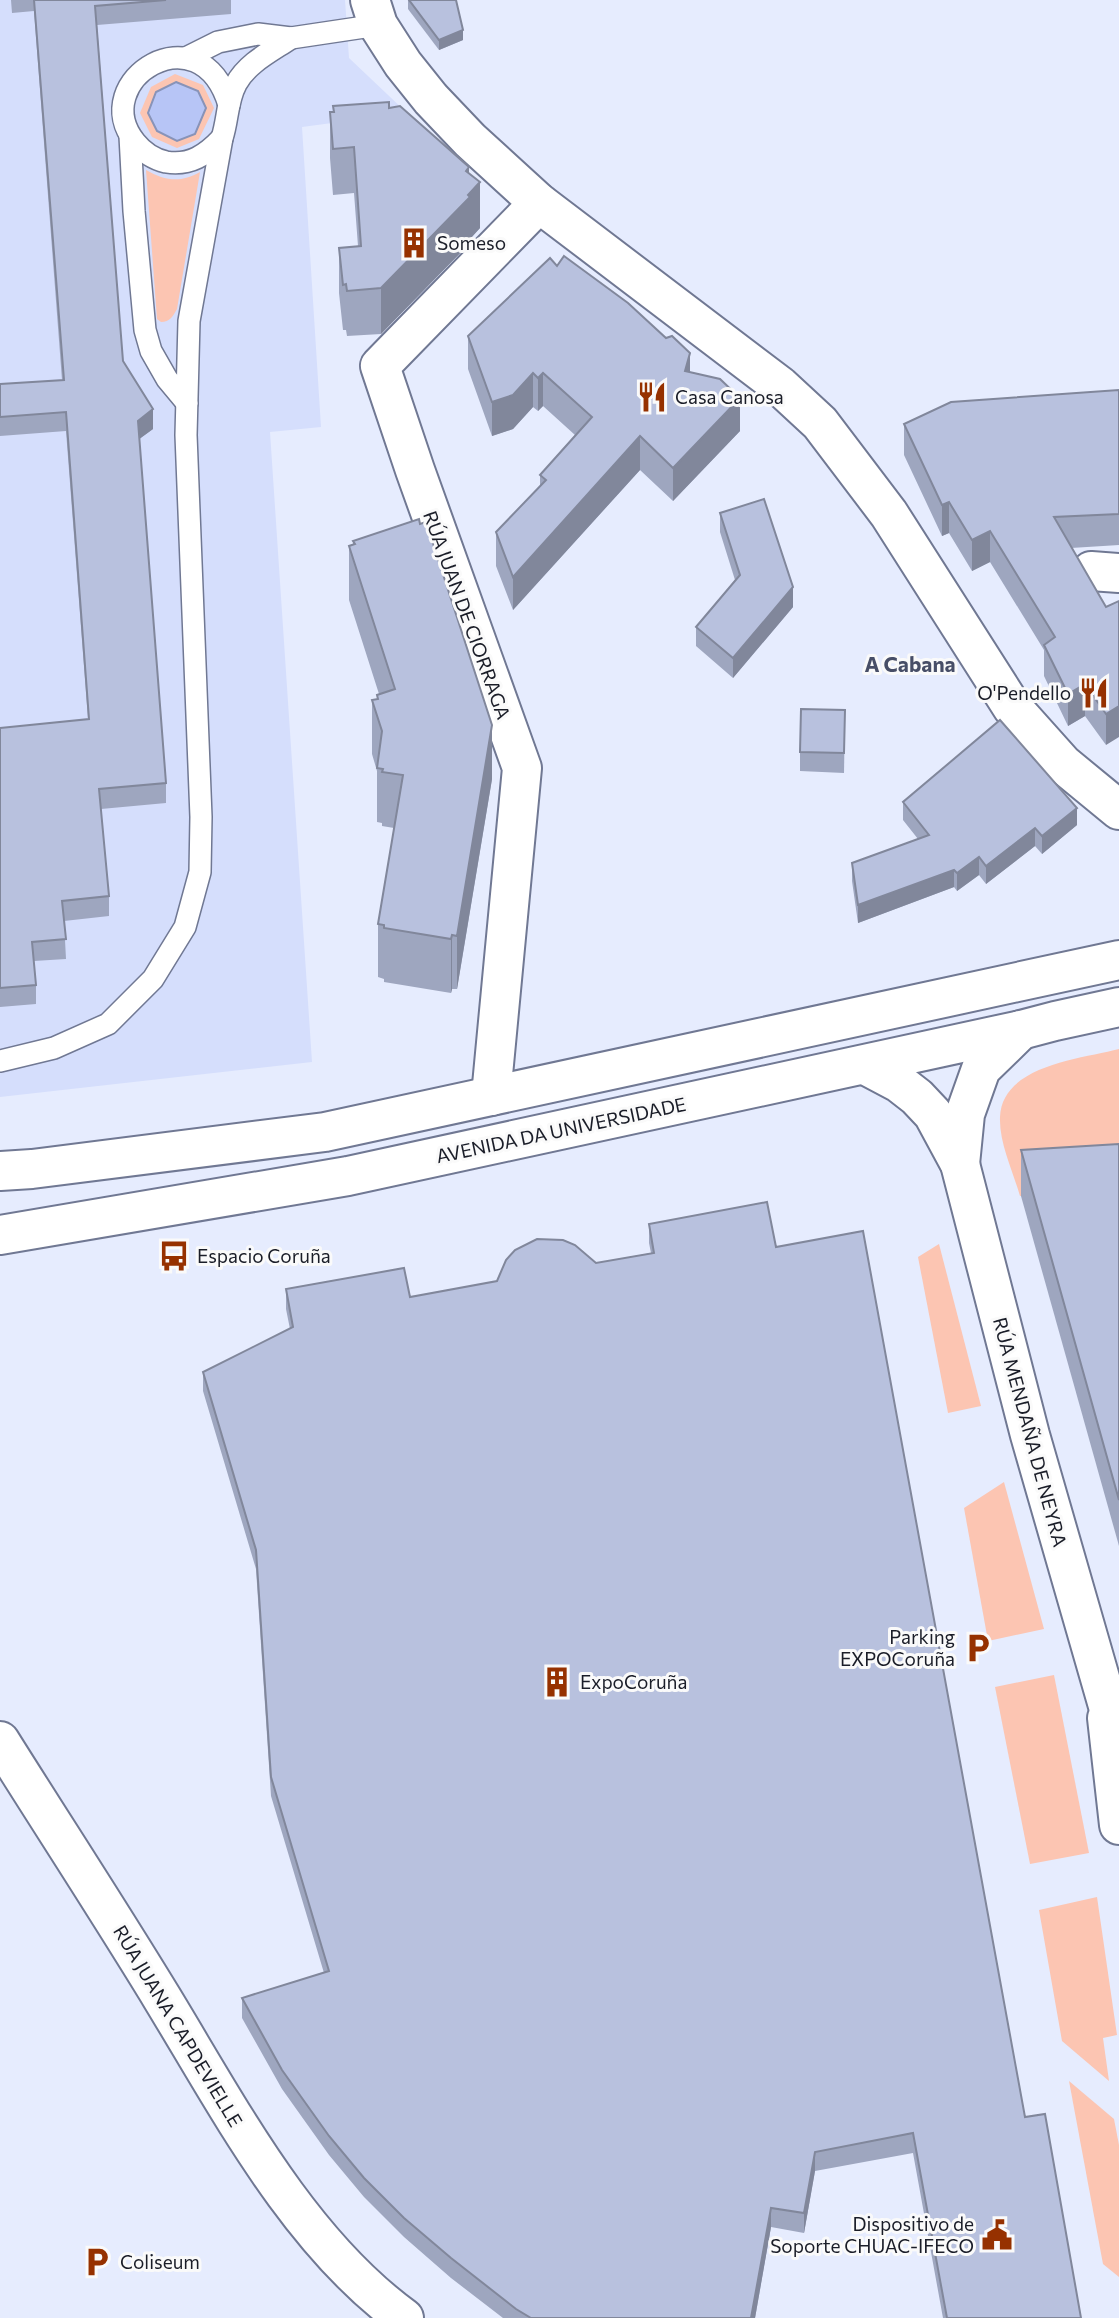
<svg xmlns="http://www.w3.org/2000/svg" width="1119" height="2318" font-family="Commissioner,sans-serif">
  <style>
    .built { fill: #d5defc }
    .green { fill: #fcc5b2 }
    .water { fill: #b7c5f6; stroke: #8893b8; stroke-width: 2 }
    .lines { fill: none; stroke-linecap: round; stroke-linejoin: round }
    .lane-casing { stroke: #707893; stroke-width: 24 }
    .street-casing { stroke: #707893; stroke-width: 42 }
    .lane { stroke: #fff; stroke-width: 21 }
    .street { stroke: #fff; stroke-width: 38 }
    .wall { fill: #9ea6bf }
    .shaded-wall { fill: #81879b }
    .building { fill: #b8c1de; stroke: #81879b; stroke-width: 2 }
    .labels { text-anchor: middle; stroke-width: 6; stroke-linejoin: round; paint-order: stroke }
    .poi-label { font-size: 19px; fill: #1a1d28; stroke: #fafafa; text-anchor: start }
    .street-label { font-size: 19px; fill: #1a1d28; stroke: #fafafa }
    .neighbourhood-label { font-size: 21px; font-weight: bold; fill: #474e67; stroke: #fafafa }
  </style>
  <rect width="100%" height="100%" fill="#e6ecfe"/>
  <path class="built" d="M0,0H345L349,58L407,113L302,127L321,427L270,432L312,1062L0,1097Z"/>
  <g class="green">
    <path d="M175,74L203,85L214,108L199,139L177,148L152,137L140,113L151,87Z"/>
    <path d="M146,170C165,181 181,183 200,172L177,309C173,316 170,322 161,322L157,319Z"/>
    <path d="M1119,1049V1190L1020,1196C1013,1171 999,1143 1000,1117C1002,1065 1081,1059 1119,1049Z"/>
    <path d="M939,1244L981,1406L948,1413L918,1257Z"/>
    <path d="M1004,1482L1044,1629L988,1641L964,1508Z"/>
    <path d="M1054,1675L1089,1853L1030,1864L995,1687Z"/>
    <path d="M1097,1897L1117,2035L1103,2038L1109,2081L1062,2041L1039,1910Z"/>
    <path d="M1069,2081L1114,2119L1119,2145V2277L1103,2264Z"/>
  </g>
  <path class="water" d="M176,82L198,91L206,108L195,134L177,141L157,131L148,113L156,92Z"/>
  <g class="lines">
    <g class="lane-casing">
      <g id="lane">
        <path d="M186,58L218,42L258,34L291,38L378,25"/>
        <path d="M130,136L134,211L145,330L151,351L167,379L187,403"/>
        <path d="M222,138C206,155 190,166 166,162C153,159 143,152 135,142C86,81 200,8 229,105"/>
        <path d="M0,1061L54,1048L108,1024L153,979L185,927L200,872L201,817L186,435L189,321L222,138C228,120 227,100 236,84C247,63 272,51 291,38"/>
      </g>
    </g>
    <g class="street-casing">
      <g id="street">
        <path d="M370,0L378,25L403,64L431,99L470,140L539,203L780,386L820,423L889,514L1012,707L1063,764L1119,810"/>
        <path d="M1091,571L1119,573"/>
        <path d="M865,1065L899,1083L917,1097L933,1114L960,1164L1030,1435L1119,1744"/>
        <path d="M491,1096L522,768L415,470L380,366L539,203"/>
        <path d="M960,1164L965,1114L981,1069L1021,1030"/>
        <path d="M0,1171L32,1169L325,1132L1119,960"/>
        <path d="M0,1235L348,1176L1021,1030L1055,1021L1119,1007"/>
        <path d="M1107,1718L1119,1825"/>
        <path d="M0,1741C54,1827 109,1911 162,1998C229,2108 298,2241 404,2318"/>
      </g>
    </g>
    <use href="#lane" class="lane"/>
    <use href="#street" class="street"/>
  </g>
  <g class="wall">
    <path d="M11,0H231V14L97,25L123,361L153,429L139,439L166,783V803L101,809L109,896V916L64,921L66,959L34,961L36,985V1004L0,1007V728L88,719L66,431L0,436V384L62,380L34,11L12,13Z"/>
    <path d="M408,0H456L463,40L439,50L408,9Z"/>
    <path d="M389,107L469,173L480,228L470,239V243L381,334L347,336L346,330H343L339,293V248L358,246L354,193L333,195L330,158V112Z"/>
    <path d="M557,266L690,372L740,431L673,501L640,470L513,610L496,566V532L540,486V475L575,435L543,406L538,411L533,407L513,429L492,436L468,369V336Z"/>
    <path d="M1119,390V545L1071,548L1106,607V745L1085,716L1068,726L1044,676V650L990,562L972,571L949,533L942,536L904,455V424Z"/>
    <path d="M720,513L793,607L733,678L696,646V627L735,580L720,532Z"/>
    <path d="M353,541L492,779L457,989H452L451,993L384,982V979L378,977V924L394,828L382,826V823L377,822V771L372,754V700L377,699V695L379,694L349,600V546L353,545Z"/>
    <path d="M845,710L844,773L800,771V752Z"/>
    <path d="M903,802L1077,825L1042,854L1035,846L986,884L979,875L957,891L954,887L858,923L852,881V863L918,839L903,820Z"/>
    <path d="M1119,1144V1546L1021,1196V1150Z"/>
    <path d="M649,1224L776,1247L1081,2318H943L913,2153L815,2171L804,2233L771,2227L755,2318H503L451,2278L404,2237L364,2197L329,2155L282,2089L242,2018V1998L324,1973L271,1796L256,1569L203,1391V1372L290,1329L286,1309V1289L410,1297L651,1253L649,1243Z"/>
  </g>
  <g class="shaded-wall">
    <path d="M463,30V40L439,50V40Z"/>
    <path d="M469,167V194L480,182V228L470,239V243L381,334V288Z"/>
    <path d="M690,353V386L685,371Z"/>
    <path d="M533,373V407L513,429L492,436V402Z"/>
    <path d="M543,373V406L538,411V378Z"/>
    <path d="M740,398V431L673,501V468Z"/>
    <path d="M153,409V429L138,440V421Z"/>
    <path d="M640,436V470L513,610V577Z"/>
    <path d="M949,502V533L942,536V505Z"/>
    <path d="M990,531V562L972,571V540Z"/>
    <path d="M793,587V607L733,678V658Z"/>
    <path d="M1085,684V716L1068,726V694Z"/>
    <path d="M1119,706V737L1106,745V714Z"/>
    <path d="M492,725V779L457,989V936Z"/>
    <path d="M1077,808V825L1042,854V836Z"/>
    <path d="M1035,828V846L986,884V866Z"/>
    <path d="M979,857V875L957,891V873Z"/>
    <path d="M954,870V887L858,923V905Z"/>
    <path d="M452,935V989L451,993V939Z"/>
    <path d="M815,2152V2171L804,2233V2213Z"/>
    <path d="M771,2208V2227L755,2318H751Z"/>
  </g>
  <g class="building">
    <path d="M34,0H166L95,6L123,361L153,409L138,421L166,783L99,789L109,896L62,901L66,939L32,942L36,985L0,988V728L89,719L66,412L0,417V384L64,380Z"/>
    <path d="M409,0H456L463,30L439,40Z"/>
    <path d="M389,102V108L400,106L469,167L466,171L480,182L468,195L470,197L381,288L347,291L346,284L343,285L339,248L361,246L354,147L333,149L330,112H334L333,106Z"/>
    <path d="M564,256L628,303L666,338L672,336L690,353L685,371L720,379L740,398L673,468L640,436L513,577L496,532L546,480L540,475L592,417L543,373L538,378L533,373L513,395L492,402L468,336L550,258L557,266Z"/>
    <path d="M1119,390V514L1054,517L1106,607L1119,601V706L1106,714L1085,684L1068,694L1044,645L1055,637L990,531L972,540L949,502L942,505L904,424L951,402Z"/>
    <path d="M764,499L793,587L733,658L696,627L740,575L720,513Z"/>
    <path d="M419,519L420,524L426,522L492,725L457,936L452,935L451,939L384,928V925L378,924L403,775L382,772L383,769L377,768L382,731L372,700L378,699L377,695L395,689L349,546L355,544L353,541Z"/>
    <path d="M801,709L845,710L844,753L800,752Z"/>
    <path d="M1000,720L1077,808L1042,836L1035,828L986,866L979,857L957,873L954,870L858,905L852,863L929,835L903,802Z"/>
    <path d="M1119,1144V1500L1021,1150Z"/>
    <path d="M767,1202L776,1247L863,1231L1025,2117L1045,2114L1081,2318H947L913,2133L815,2152L804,2213L771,2208L751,2318H531L516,2309L451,2258L404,2218L364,2178L329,2136L282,2070L242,1998L329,1971L271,1777L256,1550L203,1372L293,1327L286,1289L404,1268L410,1297L497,1281L506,1260L515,1250L537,1239L563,1240L575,1245L596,1263L654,1253L649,1224Z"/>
  </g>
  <defs>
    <g id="building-bare" transform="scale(2.415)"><path d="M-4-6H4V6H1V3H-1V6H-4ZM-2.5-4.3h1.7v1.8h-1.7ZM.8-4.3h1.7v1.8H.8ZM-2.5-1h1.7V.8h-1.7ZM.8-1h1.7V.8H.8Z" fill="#963100" stroke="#fafafa" stroke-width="2.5" paint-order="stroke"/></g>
    <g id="restaurant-bare" transform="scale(2.415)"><path d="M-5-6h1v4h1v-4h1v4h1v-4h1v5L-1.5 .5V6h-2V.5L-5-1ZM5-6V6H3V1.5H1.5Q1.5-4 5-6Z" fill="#963100" stroke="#fafafa" stroke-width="2.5" paint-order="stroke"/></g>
    <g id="bus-bare" transform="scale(2.415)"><path d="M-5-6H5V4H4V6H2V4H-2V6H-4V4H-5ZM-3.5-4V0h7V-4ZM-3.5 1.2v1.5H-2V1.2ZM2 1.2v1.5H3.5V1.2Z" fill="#963100" stroke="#fafafa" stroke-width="2.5" paint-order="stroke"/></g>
    <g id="parking-bare" transform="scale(2.415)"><path d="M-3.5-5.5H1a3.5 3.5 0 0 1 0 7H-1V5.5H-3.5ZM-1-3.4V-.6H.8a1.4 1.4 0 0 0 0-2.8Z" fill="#963100" stroke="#fafafa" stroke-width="2.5" paint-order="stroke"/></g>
    <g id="civic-bare" transform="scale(2.415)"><path d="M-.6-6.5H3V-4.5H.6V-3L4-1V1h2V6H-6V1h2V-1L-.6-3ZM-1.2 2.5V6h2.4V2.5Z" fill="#963100" stroke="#fafafa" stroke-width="2.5" paint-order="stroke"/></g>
  </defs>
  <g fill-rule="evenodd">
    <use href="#building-bare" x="414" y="243"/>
    <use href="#restaurant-bare" x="652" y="397"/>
    <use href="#restaurant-bare" x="1094" y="693"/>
    <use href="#bus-bare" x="174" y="1256"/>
    <use href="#parking-bare" x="978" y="1648"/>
    <use href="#building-bare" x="557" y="1682"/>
    <use href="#civic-bare" x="997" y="2235"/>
    <use href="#parking-bare" x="97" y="2262"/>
  </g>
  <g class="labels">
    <g class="poi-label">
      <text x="437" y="250">Someso</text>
      <text x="675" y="404">Casa Canosa</text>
      <text x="1071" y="700" text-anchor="end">O'Pendello</text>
      <text x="197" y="1263">Espacio Coruña</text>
      <text x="955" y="1644" text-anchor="end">Parking<tspan x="955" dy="22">EXPOCoruña</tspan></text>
      <text x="580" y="1689">ExpoCoruña</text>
      <text x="974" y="2231" text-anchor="end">Dispositivo de<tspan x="974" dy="22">Soporte CHUAC-IFECO</tspan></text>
      <text x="120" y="2269">Coliseum</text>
    </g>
    <g class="street-label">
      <text transform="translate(467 615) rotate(70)" y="7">RÚA JUAN DE CIORRAGA</text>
      <text transform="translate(561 1130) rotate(-12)" y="7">AVENIDA DA UNIVERSIDADE</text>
      <text transform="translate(1030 1432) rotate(75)" y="7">RÚA MENDAÑA DE NEYRA</text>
      <text transform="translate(178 2026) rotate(59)" y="7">RÚA JUANA CAPDEVIELLE</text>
    </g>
    <g class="neighbourhood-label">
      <text x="910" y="672">A Cabana</text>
    </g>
  </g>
</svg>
